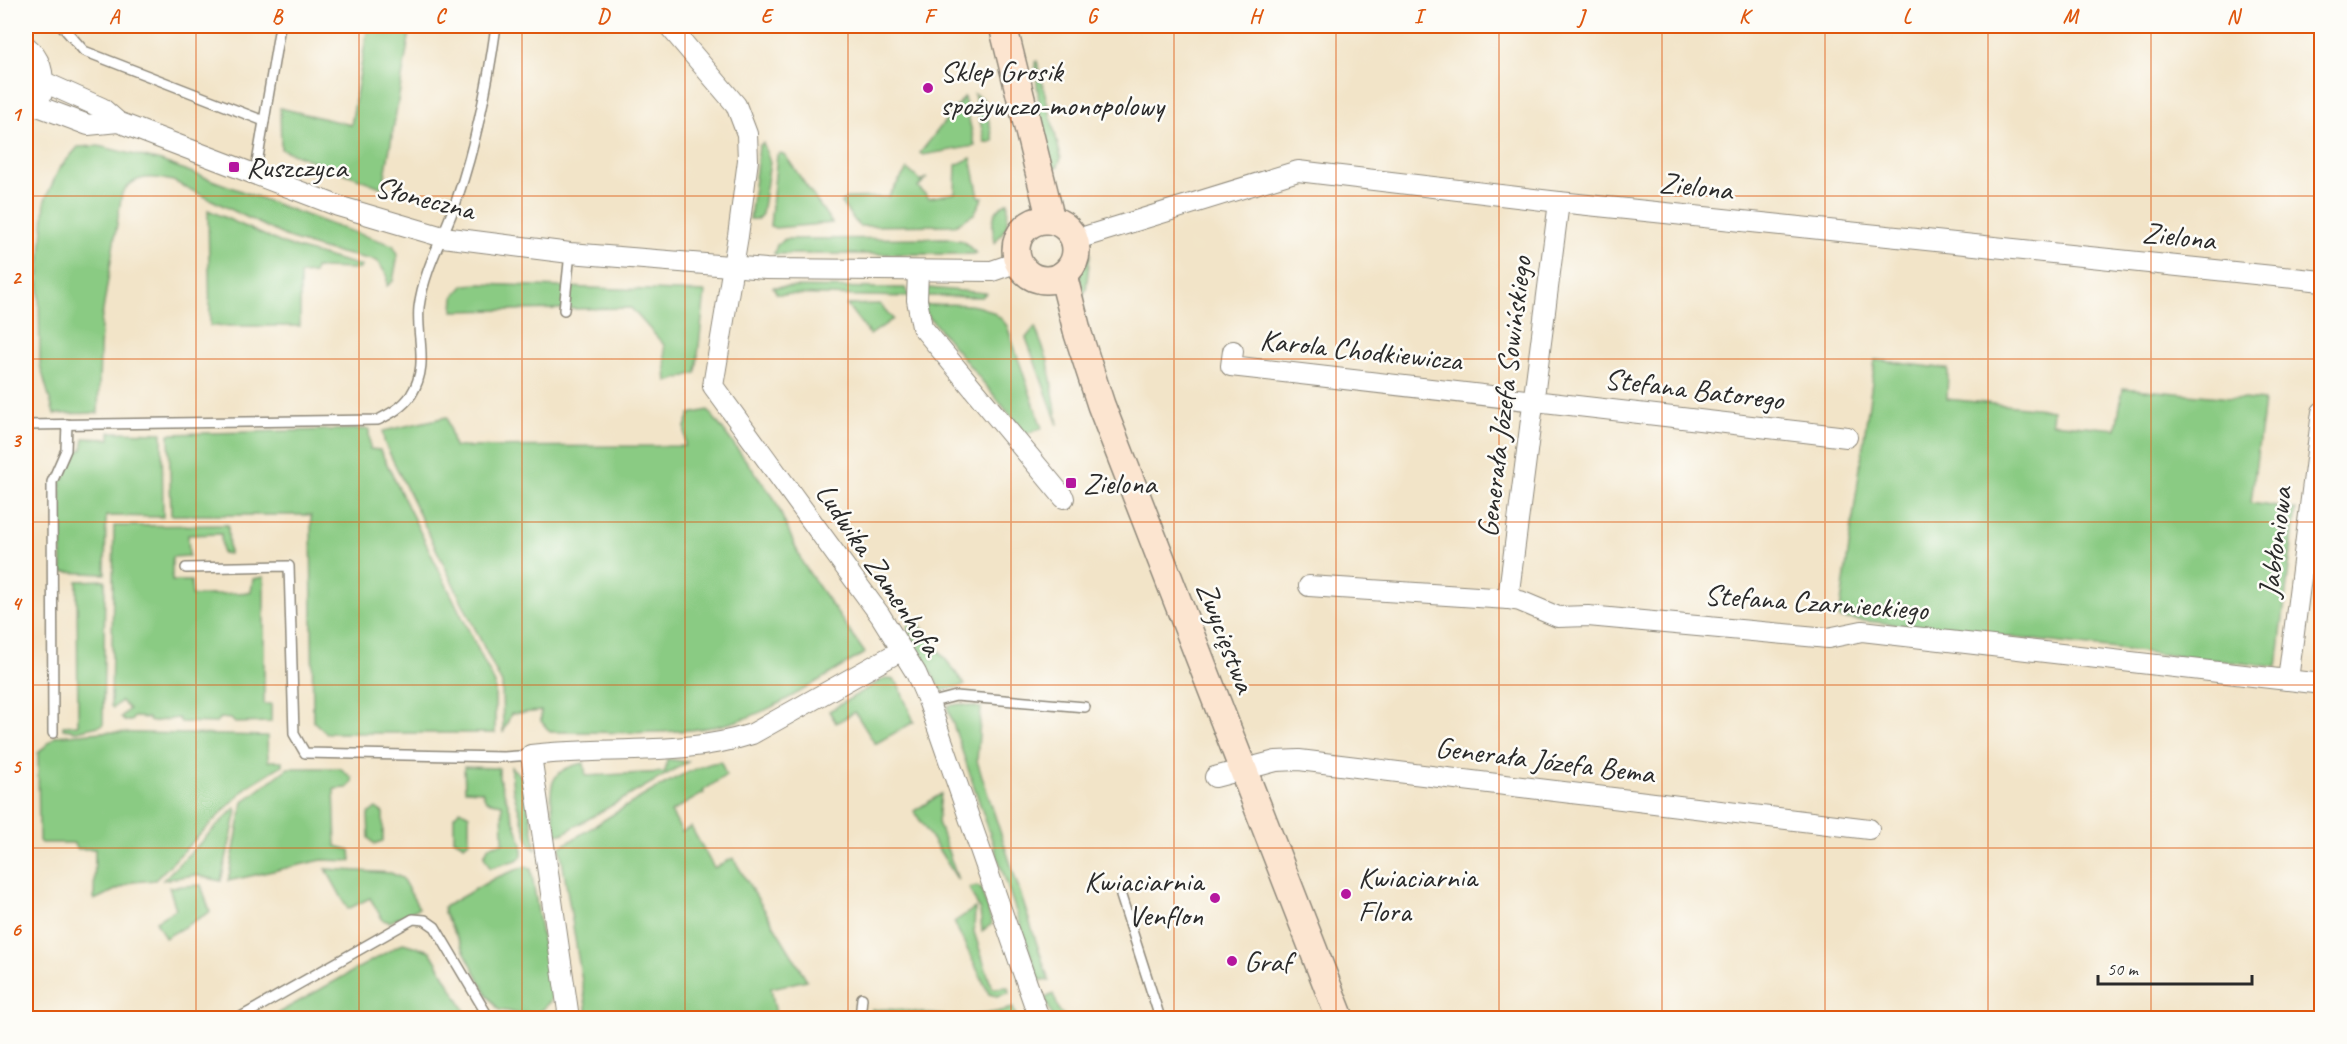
<svg xmlns="http://www.w3.org/2000/svg" width="2347" height="1044" font-family="Caveat,sans-serif">
  <style>
    .green { fill: #8acb83; stroke: #5a7b57; stroke-width: 1.5 }
    .lines { fill: none; stroke-linecap: round; stroke-linejoin: round }
    .lane-casing { stroke: #8e887a; stroke-width: 12 }
    .street-casing { stroke: #8e887a; stroke-width: 22 }
    .secondary-casing { stroke: #8e887a; stroke-width: 30 }
    .lane { stroke: #fff; stroke-width: 9 }
    .street { stroke: #fff; stroke-width: 20 }
    .secondary { stroke: #fce5d0; stroke-width: 27 }
    .grid { fill: none; stroke: #df570e; stroke-width: 1.5; stroke-opacity: 0.55 }
    .poi-dot { fill: #b5179e; stroke: #fdfcf7; stroke-width: 2 }
    .labels { text-anchor: middle; stroke-width: 5; stroke-linejoin: round; paint-order: stroke }
    .poi-label { font-size: 30px; fill: #2b2b2b; stroke: #fdfcf7; text-anchor: start }
    .street-label { font-size: 30px; fill: #2b2b2b; stroke: #fdfcf7 }
    .neatline { fill: none; stroke: #df570e; stroke-width: 2 }
    .grid-label { font-size: 20px; text-anchor: middle; font-weight: bold; fill: #df570e }
  </style>
  <rect width="100%" height="100%" fill="#fdfcf7"/>
  <filter id="ink" filterUnits="userSpaceOnUse"><feTurbulence type="fractalNoise" baseFrequency=".0167" numOctaves="2"/><feDisplacementMap in="SourceGraphic" scale="12" xChannelSelector="R" yChannelSelector="G"/><feConvolveMatrix kernelMatrix="1 2 1 2 8 2 1 2 1" color-interpolation-filters="sRGB"/></filter>
  <filter id="wash" filterUnits="userSpaceOnUse"><feTurbulence type="fractalNoise" baseFrequency=".008" numOctaves="4" result="noise"/><feDisplacementMap in="SourceGraphic" scale="24" xChannelSelector="R" yChannelSelector="G"/><feGaussianBlur stdDeviation="1.35" result="paint"/><feColorMatrix in="noise" values="0 0 0 0 0 0 0 0 0 0 0 0 0 0 0 0 0 1.4 0 .05"/><feComposite in="paint" operator="in"/></filter>
  <g filter="url(#wash)">
    <rect width="100%" height="100%" fill="#f2e4c8"/>
    <g class="green">
      <path d="M368,26H411L383,188L281,149L280,108L351,125Z"/>
      <path d="M1037,61L1061,158L1058,166L1052,170L1041,125L1035,62Z"/>
      <path d="M974,94L983,99L994,141L985,143Z"/>
      <path d="M964,97L975,146L923,155L920,153Z"/>
      <path d="M763,143L770,162L762,214L758,219H750L759,146Z"/>
      <path d="M98,146L161,161L332,225L393,245L398,254L393,281L387,286V275L377,261L322,249L291,239L173,181C153,176 135,174 122,193L101,323L98,413L54,414L40,365L39,282L45,200L59,169L78,147Z"/>
      <path d="M781,153L785,155L832,223L775,228L770,226L777,155Z"/>
      <path d="M971,158L979,197H983L974,214L955,225L859,226L841,203L846,198L888,197L907,169L921,181L927,178L918,187L929,198L955,193L956,165Z"/>
      <path d="M1008,202L1007,226L995,243C991,225 990,211 1008,202Z"/>
      <path d="M208,210L286,245L361,266L360,269L315,268L314,273L300,274V326H210Z"/>
      <path d="M947,238L963,241L977,254H774L777,245L785,239Z"/>
      <path d="M1090,255L1086,290L1083,295C1079,279 1078,268 1090,255Z"/>
      <path d="M479,284L705,292L696,373L667,382L664,345L631,308L453,311L454,296L464,285Z"/>
      <path d="M773,287L905,288L909,297L777,294Z"/>
      <path d="M928,288L986,293L982,297L924,296Z"/>
      <path d="M880,304L893,319L870,335L847,305Z"/>
      <path d="M923,305C953,305 988,298 1007,326L1042,428L1026,434L925,312Z"/>
      <path d="M1035,327L1048,361L1058,425L1026,338Z"/>
      <path d="M1875,360L1948,369L1947,399L2053,410L2052,423L2116,429L2123,388L2264,401L2251,503L2296,510L2277,667L1839,618Z"/>
      <path d="M708,410L774,498L803,564L865,653C824,676 776,711 730,723C678,737 605,731 550,732L541,721V711L511,714L503,733L502,684L384,442L383,431L447,417L454,447L685,446V427L690,414Z"/>
      <path d="M369,429L370,449L380,450L495,684V733H326L313,721L311,515H171L169,434Z"/>
      <path d="M110,432L162,433L163,517L106,516L105,574L62,572L61,478H65V469H69L70,460L75,459L76,451L82,450L84,438L110,439Z"/>
      <path d="M228,525L229,554L222,553L221,534L188,535L189,556L172,557V581H191L192,596L251,592L253,579L264,577V704H271V722L235,723L231,719L220,718L215,723L181,722L178,718L151,722L148,718L134,717L131,721H124L121,717L129,709L121,701L113,708L111,706L114,526Z"/>
      <path d="M105,580L103,725L77,731L63,729V726L78,725L77,581Z"/>
      <path d="M916,620L965,685L941,691L907,627Z"/>
      <path d="M885,678L894,680L898,684L914,722L875,744L855,712L836,723L829,711Z"/>
      <path d="M960,704L981,708L977,761L1049,981L1039,980L947,706Z"/>
      <path d="M102,732L267,736L268,761H282V765L248,786L155,880L133,882L94,900L95,849H78L73,843H41L39,841L38,753L56,736Z"/>
      <path d="M667,759L688,762L562,834L556,833C552,797 539,771 584,763L586,776L665,772Z"/>
      <path d="M721,762L726,775L703,791L704,793L671,812L682,832L691,827L714,868L733,858L807,980L771,988L776,1015L818,1014L817,1018H588L560,847C595,827 687,763 721,762Z"/>
      <path d="M464,767L499,768V778L522,844V856L517,860L490,868L484,856L489,846L503,843L502,804L486,801L482,791L465,790Z"/>
      <path d="M511,767L524,779L536,850L530,845L513,791Z"/>
      <path d="M288,768H340L352,778V783L347,788L334,789L336,846L350,850L351,861L322,860L228,881L243,802Z"/>
      <path d="M941,794L938,822L958,880L914,811Z"/>
      <path d="M235,808L237,811L221,881L195,875L163,880Z"/>
      <path d="M376,808L383,813V841L374,844L369,838L368,814Z"/>
      <path d="M460,810L469,815V841L464,845L454,839V816Z"/>
      <path d="M526,866L531,869L552,998C537,1023 524,1013 499,1010L488,996L444,913V907L495,878Z"/>
      <path d="M326,869L391,873L402,878L419,908L390,922L383,920L370,898L348,909Z"/>
      <path d="M201,885L210,912L165,938L156,921L176,909L169,887Z"/>
      <path d="M977,886L981,889L992,924L982,931L980,911L969,888Z"/>
      <path d="M975,908L974,932L992,988L1008,987L1009,993L997,996L989,994L954,922Z"/>
      <path d="M403,943L430,951L464,1009V1018H269Z"/>
      <path d="M1053,994L1060,1012L1067,1018H1053L1045,998Z"/>
      <path d="M1013,1008L1017,1018H867L872,1010C898,1007 922,1014 948,1016C970,1017 992,1014 1013,1008Z"/>
    </g>
  </g>
  <g filter="url(#ink)">
    <g class="lines">
      <g class="lane-casing">
        <g id="lane">
          <path d="M62,26L84,51L264,121"/>
          <path d="M255,175L280,26"/>
          <path d="M564,310L570,253"/>
          <path d="M26,425L378,420C390,414 403,407 411,395C430,365 416,338 419,307C424,268 445,235 457,199C476,143 488,84 496,26"/>
          <path d="M186,568L289,566L294,734L305,753L504,757L531,755"/>
          <path d="M929,703L956,696L1085,707"/>
          <path d="M53,733L52,482L66,450L67,424"/>
          <path d="M1121,896L1160,1018"/>
          <path d="M239,1018L413,919L425,920L435,927L489,1018"/>
          <path d="M860,1018L862,998"/>
        </g>
      </g>
      <g class="street-casing">
        <g id="street">
          <path d="M669,26L736,105L747,134L748,160L738,236L713,386L880,615L916,673L929,703L1039,1018"/>
          <path d="M26,46C42,59 45,75 42,94"/>
          <path d="M44,82L102,108L118,122L338,206L443,237L570,253L766,269L992,271L1018,262"/>
          <path d="M35,105L88,125L118,122"/>
          <path d="M1074,240L1298,171L1559,202L2322,281"/>
          <path d="M918,271L917,300L922,327L1064,498"/>
          <path d="M1233,351L1231,366L1847,437"/>
          <path d="M1309,586L1508,599L1520,601L1558,617L1588,616L1828,638L1862,631L2322,684"/>
          <path d="M1508,599L1559,202"/>
          <path d="M2288,680L2322,412"/>
          <path d="M1215,777L1276,761L1299,760L1869,829"/>
          <path d="M569,1018L531,755C604,746 681,757 752,734L902,650"/>
        </g>
      </g>
      <g class="secondary-casing">
        <g id="secondary">
          <path d="M1003,26L1051,220"/>
          <circle cx="1046" cy="250" r="30"/>
          <path d="M1063,275L1078,334L1101,405L1340,1018"/>
        </g>
      </g>
      <use href="#lane" class="lane"/>
      <use href="#street" class="street"/>
      <use href="#secondary" class="secondary"/>
    </g>
  </g>
  <path class="grid" d="M196,26V1018M359,26V1018M522,26V1018M685,26V1018M848,26V1018M1011,26V1018M1174,26V1018M1336,26V1018M1499,26V1018M1662,26V1018M1825,26V1018M1988,26V1018M2151,26V1018M26,196H2322M26,359H2322M26,522H2322M26,685H2322M26,848H2322"/>
  <g class="poi-dot">
    <circle cx="928" cy="88" r="6"/>
    <rect x="228" y="161" width="12" height="12" rx="3"/>
    <rect x="1065" y="477" width="12" height="12" rx="3"/>
    <circle cx="1346" cy="894" r="6"/>
    <circle cx="1215" cy="898" r="6"/>
    <circle cx="1232" cy="961" r="6"/>
  </g>
  <g class="labels">
    <g class="poi-label">
      <text x="940" y="81">Sklep Grosik<tspan x="940" dy="34">spożywczo-monopolowy</tspan></text>
      <text x="246" y="177">Ruszczyca</text>
      <text x="1083" y="493">Zielona</text>
      <text x="1358" y="887">Kwiaciarnia<tspan x="1358" dy="34">Flora</tspan></text>
      <text x="1203" y="891" text-anchor="end">Kwiaciarnia<tspan x="1203" dy="34">Venflon</tspan></text>
      <text x="1244" y="971">Graf</text>
    </g>
    <g class="street-label">
      <text transform="translate(1696 186) rotate(6)" y="10">Zielona</text>
      <text transform="translate(425 198) rotate(14)" y="10">Słoneczna</text>
      <text transform="translate(2179 236) rotate(6)" y="10">Zielona</text>
      <text transform="translate(1361 350) rotate(6)" y="10">Karola Chodkiewicza</text>
      <text transform="translate(1694 389) rotate(7)" y="10">Stefana Batorego</text>
      <text transform="translate(1504 397) rotate(-83)" y="10">Generała Józefa Sowińskiego</text>
      <text transform="translate(2275 542) rotate(-83)" y="10">Jabłoniowa</text>
      <text transform="translate(879 569) rotate(56)" y="10">Ludwika Zamenhofa</text>
      <text transform="translate(1816 602) rotate(4)" y="10">Stefana Czarnieckiego</text>
      <text transform="translate(1226 637) rotate(69)" y="10">Zwycięstwa</text>
      <text transform="translate(1545 760) rotate(7)" y="10">Generała Józefa Bema</text>
    </g>
  </g>
  <rect width="2347" height="1044" fill="none" stroke="#fdfcf7" stroke-width="66"/>
  <path d="M2098 975v9h154v-9" fill="none" stroke="#2b2b2b" stroke-width="3"/>
  <text x="2107" y="975" font-size="18" fill="#2b2b2b" stroke="#fdfcf7" stroke-width="4.5" paint-order="stroke">50 m</text>
  <rect x="33" y="33" width="2281" height="978" class="neatline"/>
  <g class="grid-label">
    <text x="114" y="23">A</text>
    <text x="277" y="23">B</text>
    <text x="440" y="23">C</text>
    <text x="603" y="23">D</text>
    <text x="766" y="23">E</text>
    <text x="929" y="23">F</text>
    <text x="1092" y="23">G</text>
    <text x="1255" y="23">H</text>
    <text x="1418" y="23">I</text>
    <text x="1581" y="23">J</text>
    <text x="1744" y="23">K</text>
    <text x="1907" y="23">L</text>
    <text x="2070" y="23">M</text>
    <text x="2233" y="23">N</text>
    <text x="16" y="121">1</text>
    <text x="16" y="284">2</text>
    <text x="16" y="447">3</text>
    <text x="16" y="610">4</text>
    <text x="16" y="773">5</text>
    <text x="16" y="936">6</text>
  </g>
</svg>
